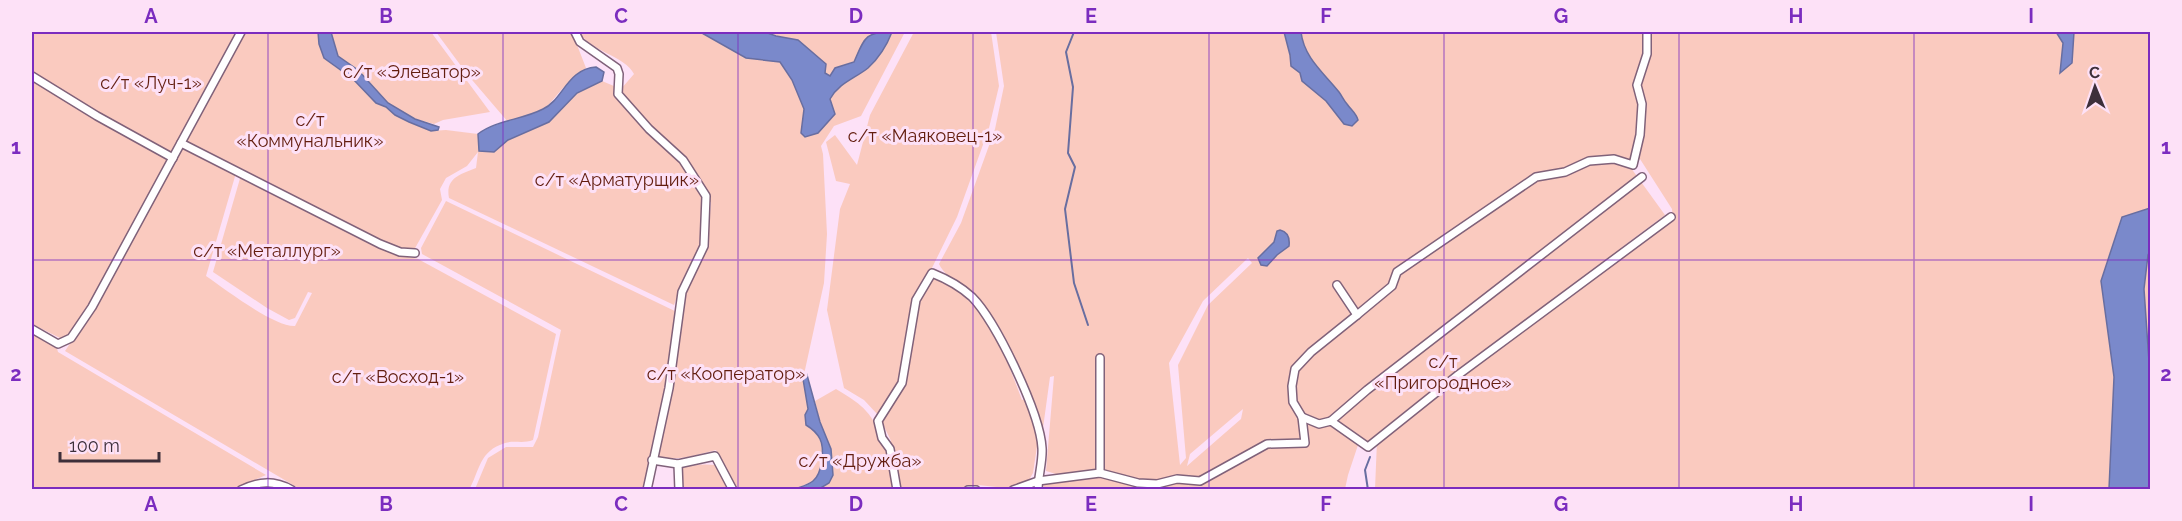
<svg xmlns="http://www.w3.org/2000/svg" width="2182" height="521" font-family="Raleway,sans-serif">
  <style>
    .green { fill: #facabf; fill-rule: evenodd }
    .water { fill: #7a89cb; stroke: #686ea0; stroke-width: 1.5 }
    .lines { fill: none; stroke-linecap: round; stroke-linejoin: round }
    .stream { stroke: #686ea0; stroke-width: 2 }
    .minor-casing { stroke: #80627a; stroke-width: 10 }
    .minor { stroke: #fff; stroke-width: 7 }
    .grid { fill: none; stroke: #7b2cbf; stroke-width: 1.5; stroke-opacity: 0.55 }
    .labels { text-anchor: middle; stroke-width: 6; stroke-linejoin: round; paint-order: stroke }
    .park-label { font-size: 18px; fill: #631d0e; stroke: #fde1f7 }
    .neatline { fill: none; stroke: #7b2cbf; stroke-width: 2 }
    .grid-label { font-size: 20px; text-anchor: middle; font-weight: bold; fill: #7b2cbf }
  </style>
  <rect width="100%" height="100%" fill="#fde1f7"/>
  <g class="green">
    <path d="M32,32H238L172,154L110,120L32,73Z"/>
    <path d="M244,32H318L319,45L334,66L353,79L376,103L386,107L395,115L431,131L446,130L478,134V143L494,152L508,140L549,122L577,93L602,81L621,89L634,74C625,56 590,51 579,32H905L861,116L834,126L821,146L823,154L827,234L824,283L803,379L813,430L820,439L822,448L819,474L813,481L795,489H684L682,468C695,464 711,463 724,467L716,450C694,456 674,462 651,456L644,486L652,489H475L488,458L506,447H533L538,437L561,330L422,254L421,248L446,201L681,314L684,293L694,268L707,248L711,202L704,203L701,245L685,275L674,305L449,198C445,178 461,174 476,168L478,152L467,166L446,178L440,189L442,200L414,250H401L186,142Z"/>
    <path d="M331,32H431L490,112L443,120L434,124L415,119L388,103L358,70L338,56Z"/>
    <path d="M436,32H572L586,68L562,89L545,109L508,122L467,74Z"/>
    <path d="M914,32H991L999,86L989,128L957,217L929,274C987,301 1001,344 1022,400L1031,397C1017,363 1004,325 977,298C965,286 947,280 939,264L961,223L995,129L1004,86L996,32H2150V208L2121,218L2101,281L2114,377L2109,489H1375L1377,441L1358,445L1348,475L1345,489H1043L1044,483L1048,482L1076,480L1046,471L1054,376L1050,377L1043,428L1038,440L1033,473L1029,480L1006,488L978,485L982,490L819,489L829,483L833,475L831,448L820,422L815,401L836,389C866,407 871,412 885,445L891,441L882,422L906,384L915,324L900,384L878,415L864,400L844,388L827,310L840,209L850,184L836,181L826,142L835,135L857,165L870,115ZM1640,159L1672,209L1673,221L1619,259L1621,248L1665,215L1631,168ZM1248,258L1252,263L1208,305L1178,365L1186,458L1180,465L1169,363L1203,301ZM1243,409L1241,419L1187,466L1190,454Z"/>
    <path d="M33,80L168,158L120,251L69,337L62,339L32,324Z"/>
    <path d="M181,147L236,173L206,276C225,289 274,327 295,326L312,293L308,292L295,318L289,320L267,308L213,272L241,175L379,246L399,255L418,259L556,334L533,440C523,444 514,440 505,443C479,451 480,470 469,490L300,489L65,351L94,308Z"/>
    <path d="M2150,251V376L2144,289L2148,255Z"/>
    <path d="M32,331L56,345L58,352L266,475L234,489H32Z"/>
  </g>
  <g class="water">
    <path d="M318,32H331L338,56L358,70L388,103L415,119L439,127L438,130L431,131L409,122L395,115L386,107L376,103L353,79L324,58L319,44Z"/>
    <path d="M700,32H765L776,36L798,40L826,64L825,73L830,76L835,68L854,62C864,39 865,31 892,32C887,45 879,58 868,68C854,79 839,83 830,99L835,114L818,133L805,137L801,133L804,109L792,80L780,62L746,58Z"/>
    <path d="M1284,32H1301C1304,58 1324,73 1339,92C1342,96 1344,101 1347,104C1351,110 1356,113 1358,120L1352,126L1344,124L1326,101L1302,81L1300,73L1291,66L1290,55Z"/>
    <path d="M2056,32H2074L2072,63L2060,73L2063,43Z"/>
    <path d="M596,67L604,72L602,81L577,93L549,122L508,140L494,152L479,151L478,134C496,120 522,120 543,109C563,100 567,69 596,67Z"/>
    <path d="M2150,208V251L2148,255L2144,289L2150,376V489H2109L2114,377L2101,281L2122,217Z"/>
    <path d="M1280,230C1288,232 1290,238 1289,246L1277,255L1267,266L1261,265L1258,258L1274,242L1277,231Z"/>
    <path d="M807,375L820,422L831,449L833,475L829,483L819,489H795C800,487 808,485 813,481C822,474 825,449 820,439C817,433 811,428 806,425L805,415L808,409L803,379Z"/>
  </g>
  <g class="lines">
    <g class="stream">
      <path d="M1074,32L1066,52L1073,87L1068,153L1075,167L1065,209L1074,283L1088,325"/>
      <path d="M1368,490L1365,470L1370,457"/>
    </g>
    <g class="minor-casing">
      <g id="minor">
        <path d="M575,32L580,42L617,68L619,74L618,94L649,129L683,160L706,196L704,246L682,292L669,388L647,490"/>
        <path d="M32,76L97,116L173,158"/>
        <path d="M181,143L380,244L400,252L415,253"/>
        <path d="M1337,285L1357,315L1392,286L1397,272L1536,177L1565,172L1589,161L1614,159L1633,165L1640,135L1642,104L1637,85L1647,54V32"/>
        <path d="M32,329L58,344L71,338L92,307L241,32"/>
        <path d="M1100,358V473"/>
        <path d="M1302,417L1319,424L1331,421L1368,447L1458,375L1671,217"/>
        <path d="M1331,421L1367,390L1642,177"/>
        <path d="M652,460L678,464L715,456L733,490"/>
        <path d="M678,464L679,490"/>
        <path d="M241,490C259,481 274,480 292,490"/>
        <path d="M897,490L890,449L882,438L878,421L902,383L916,300L932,273C947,279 960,286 972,297C996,321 1040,413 1042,448C1043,461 1038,476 1038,490"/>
        <path d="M968,490H976"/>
        <path d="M1013,490L1038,481L1100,473L1138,483L1157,484L1177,479L1200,481L1267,444L1305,443L1302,417L1293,402L1292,386L1295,369L1311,352L1357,315"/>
      </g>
    </g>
    <use href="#minor" class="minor"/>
  </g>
  <path class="grid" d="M268,32V490M503,32V490M738,32V490M973,32V490M1209,32V490M1444,32V490M1679,32V490M1914,32V490M32,260H2150"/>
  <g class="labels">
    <g class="park-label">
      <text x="412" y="78">с/т «Элеватор»</text>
      <text x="151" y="89">с/т «Луч-1»</text>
      <text x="310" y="126">с/т<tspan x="310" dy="21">«Коммунальник»</tspan></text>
      <text x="925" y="142">с/т «Маяковец-1»</text>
      <text x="617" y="186">с/т «Арматурщик»</text>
      <text x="267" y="257">с/т «Металлург»</text>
      <text x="1443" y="368">с/т<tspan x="1443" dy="21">«Пригородное»</tspan></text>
      <text x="726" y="380">с/т «Кооператор»</text>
      <text x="398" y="383">с/т «Восход-1»</text>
      <text x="860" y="467">с/т «Дружба»</text>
    </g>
  </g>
  <rect width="2182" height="521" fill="none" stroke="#fde1f7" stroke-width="66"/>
  <g transform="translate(2095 87) rotate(358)" stroke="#fde1f7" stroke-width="4.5" paint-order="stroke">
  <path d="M0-4.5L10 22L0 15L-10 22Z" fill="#3d2f3a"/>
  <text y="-9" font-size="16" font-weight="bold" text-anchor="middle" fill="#3d2f3a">С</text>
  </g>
  <path d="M60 452v9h99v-9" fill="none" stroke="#3d2f3a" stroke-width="3"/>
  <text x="69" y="452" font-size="18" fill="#3d2f3a" stroke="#fde1f7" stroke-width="4.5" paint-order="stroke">100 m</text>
  <rect x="33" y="33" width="2116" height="455" class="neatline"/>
  <g class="grid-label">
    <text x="151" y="23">A</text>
    <text x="386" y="23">B</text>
    <text x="621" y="23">C</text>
    <text x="856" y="23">D</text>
    <text x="1091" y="23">E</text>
    <text x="1326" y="23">F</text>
    <text x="1561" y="23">G</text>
    <text x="1796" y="23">H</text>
    <text x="2031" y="23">I</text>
    <text x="16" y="154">1</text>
    <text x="2166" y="154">1</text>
    <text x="16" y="381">2</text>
    <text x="2166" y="381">2</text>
    <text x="151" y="511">A</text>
    <text x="386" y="511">B</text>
    <text x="621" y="511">C</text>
    <text x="856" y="511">D</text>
    <text x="1091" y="511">E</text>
    <text x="1326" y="511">F</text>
    <text x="1561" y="511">G</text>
    <text x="1796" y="511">H</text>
    <text x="2031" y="511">I</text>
  </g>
</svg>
